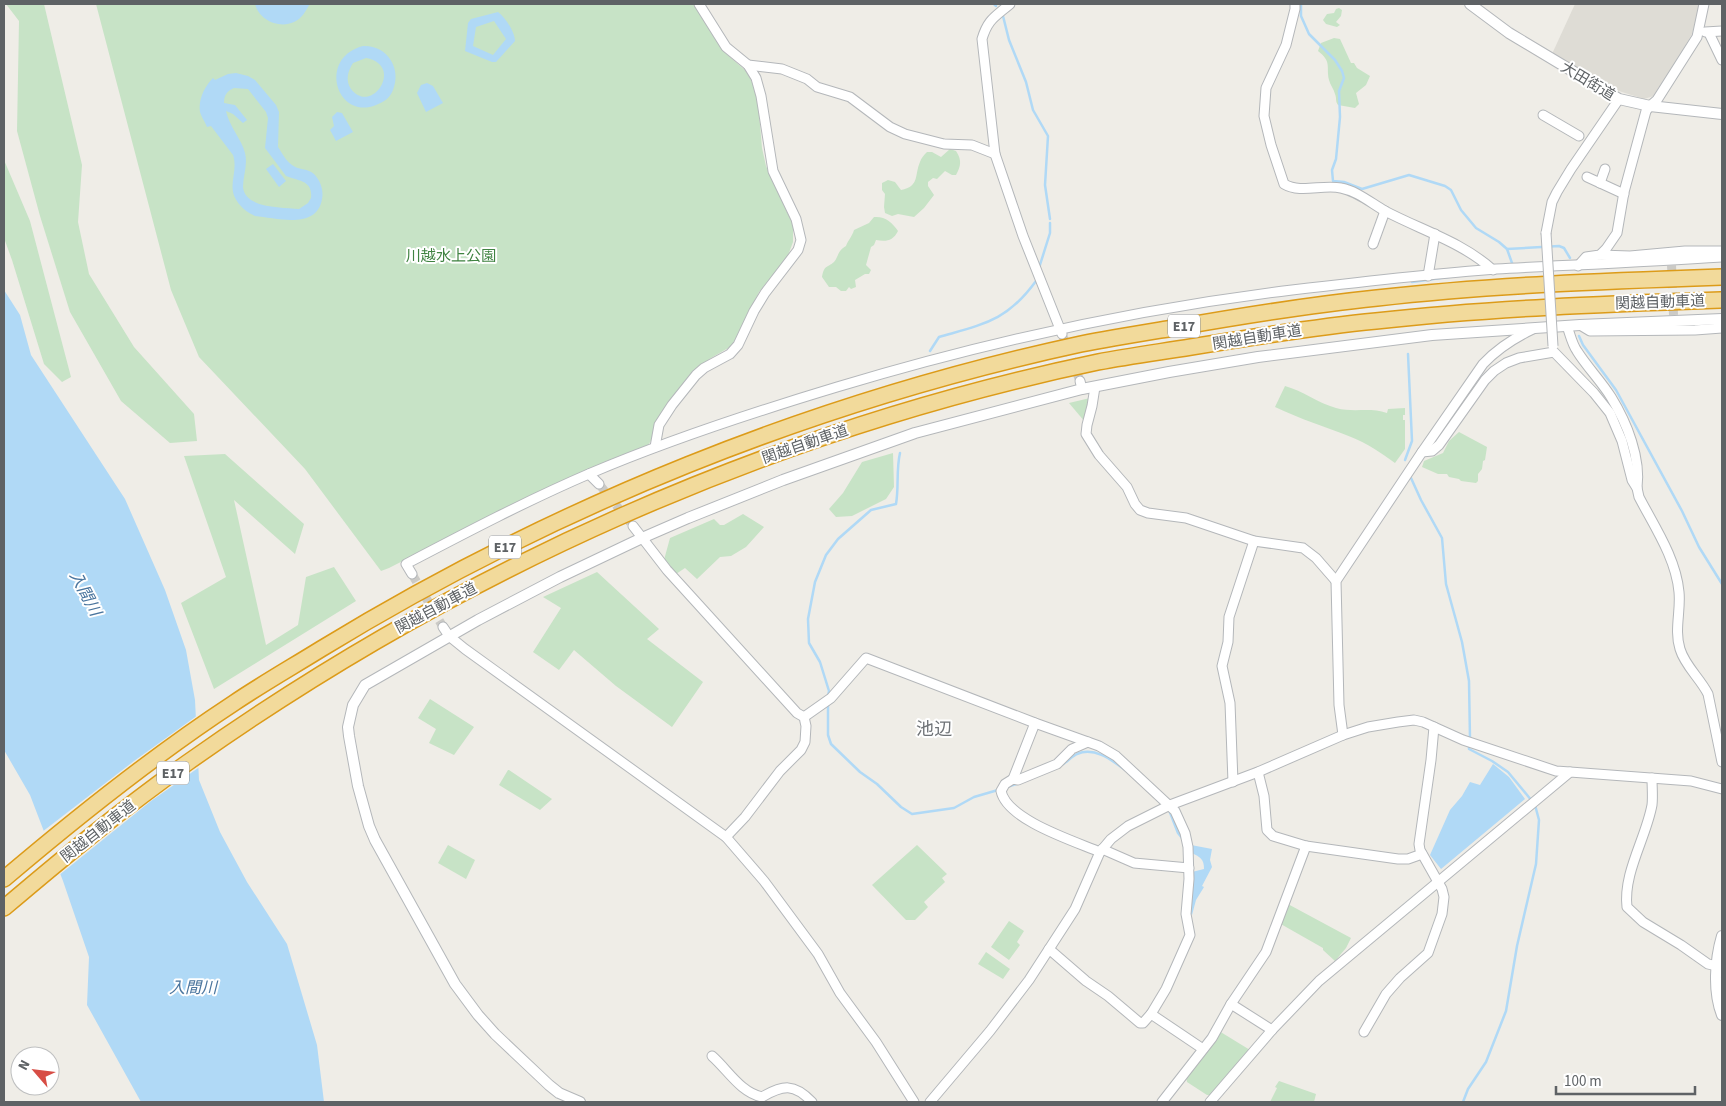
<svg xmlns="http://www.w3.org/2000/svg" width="1726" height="1106" font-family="'Source Sans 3','Noto Sans JP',sans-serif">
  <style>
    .education { fill: #dedcd5 }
    .green { fill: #c7e3c6 }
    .water { fill: #b0d9f6; fill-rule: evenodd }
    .pier { fill: #efede7 }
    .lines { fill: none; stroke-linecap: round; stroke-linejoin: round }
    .stream { stroke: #b0d9f6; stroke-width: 2.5 }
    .minor-tunnel { stroke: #cbcac6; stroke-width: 9; stroke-dasharray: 9 4.5; stroke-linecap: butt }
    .minor-casing { stroke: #b4b7ba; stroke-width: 11 }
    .tertiary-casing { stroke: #b4b7ba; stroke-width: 12 }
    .motorway-casing { stroke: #dc9b19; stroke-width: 18 }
    .minor { stroke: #fff; stroke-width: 9 }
    .tertiary { stroke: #fff; stroke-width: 10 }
    .motorway { stroke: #f2da9b; stroke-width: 15 }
    .minor-bridge-casing { stroke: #b4b7ba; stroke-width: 11; stroke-linecap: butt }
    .minor-bridge { stroke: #fff; stroke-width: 9 }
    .labels { text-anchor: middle; stroke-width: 4; stroke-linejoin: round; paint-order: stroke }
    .shield { fill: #fff; stroke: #8e9193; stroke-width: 1 }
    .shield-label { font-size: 14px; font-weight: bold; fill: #5e6265 }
    .street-label { font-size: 15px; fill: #5e6265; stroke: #fff }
    .park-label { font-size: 15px; fill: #408342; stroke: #fff }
    .water-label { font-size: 16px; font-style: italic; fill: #4a759e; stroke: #fff }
    .quarter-label { font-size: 18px; fill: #6f7377; stroke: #fff }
  </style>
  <rect width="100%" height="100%" fill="#efede7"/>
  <path class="education" d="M1575,4H1700L1692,34L1657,95L1644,99L1603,86L1552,54Z"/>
  <g class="green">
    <path d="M6,4H44L82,165L78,222L89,274L134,347L194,414L197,441L170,443L121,401L70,312L40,216L17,131L19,21Z"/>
    <path d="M96,4H693L723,51L746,71L754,86L758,101L762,148L766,166L793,225V242L787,258L759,292L737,337L730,347L711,358L695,370L660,415L655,426L652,439L647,447L481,521L389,568L381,571L305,469L199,357L171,290Z"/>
    <path d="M1339,8L1342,10L1341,16L1336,22L1340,25L1337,27L1326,24L1323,20L1327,14L1334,13L1336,9Z"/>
    <path d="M1334,38L1340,39L1351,63H1354L1357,68L1370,76L1366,85L1356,93L1359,104L1355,108L1338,105C1335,101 1337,99 1335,94C1334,89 1330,85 1329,80C1326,66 1332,62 1318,51L1321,43Z"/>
    <path d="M950,149L956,151C962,160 961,166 956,175H952L945,171L937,179L933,178L928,182V186L934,195L924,208L914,217L898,214L892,216L885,213L884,207L885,194L882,190V183L888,180L895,182L901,190C920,186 914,176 920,162C921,158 924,155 927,152H932L941,157Z"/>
    <path d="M4,160L30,221L71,377L62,382L44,364L12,260L4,238Z"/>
    <path d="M874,217C885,216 892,222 898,231C893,241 886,242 876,240L874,245L871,247L866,265L871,270L869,274H865L855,280L856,287L851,289L849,287L846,291H841L836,287H829L822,277C824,265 827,268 834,262C839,256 837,251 846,246C848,240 852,237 854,230L869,223Z"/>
    <path d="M1285,386C1303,391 1318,403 1336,408C1354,413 1370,407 1387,413L1388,409L1405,408V415H1403V420H1405V449L1395,463C1381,453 1367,443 1351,437C1326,427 1300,419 1275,407Z"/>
    <path d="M1090,398L1085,422L1069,403Z"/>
    <path d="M1459,432L1487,447L1485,460L1483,461L1482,469L1478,474V481L1476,483L1461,481L1459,479L1449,477L1447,474H1438L1422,467L1424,461L1443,453L1449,441Z"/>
    <path d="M893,453L894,487L886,499L852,516L836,517L829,509L843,493L862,462Z"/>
    <path d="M225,454L304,524L295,554L234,500L266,645L298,625L306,577L334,567L356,601L214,689L181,603L226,577L184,456Z"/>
    <path d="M743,514L764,527L746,547L731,556L720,557L697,579L685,568L676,574L664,560L670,538L714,519L720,525H724Z"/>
    <path d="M597,572L659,629L647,639L703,682L672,727L616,686L574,650L559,670L533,652L561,608L543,597Z"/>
    <path d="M430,699L474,727L454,755L429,743L436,729L418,718Z"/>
    <path d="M508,770H509L552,799L540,810L499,785Z"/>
    <path d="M448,845L475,860L466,879L438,863Z"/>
    <path d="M917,845L947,874L942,878L945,882L924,902L928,907L915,920H906L872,885Z"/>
    <path d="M1286,903L1351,938L1346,948L1335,961L1323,950V948L1279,923Z"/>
    <path d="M1009,921L1024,931L1017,942L1020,945L1009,960L991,947Z"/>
    <path d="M986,952L1010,969L1003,979L978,964Z"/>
    <path d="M1219,1031L1250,1050L1211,1095H1207L1187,1082L1186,1077Z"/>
    <path d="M1279,1081L1316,1094L1314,1102H1270L1277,1088L1275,1087Z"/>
  </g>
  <g class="water">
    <path d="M255,4H310C306,10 302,19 294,22C279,29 259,20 255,4Z"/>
    <path d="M498,12C505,17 515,32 515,41L496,62H492L465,51L468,23L471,19ZM494,21L506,39L493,55L473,46L476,27Z"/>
    <path d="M363,46C387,45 402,68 393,90C390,98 384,102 376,105C337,121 317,58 363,46ZM366,58C405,65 372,116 351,89C345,80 348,71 353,63Z"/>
    <path d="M236,73L248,76L255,80L276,105L279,112L278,147C282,153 286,161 292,165C298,170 307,168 314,174C320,180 324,190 322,199C317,230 277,218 255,216C249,213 244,210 239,204C225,187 239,173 233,155L211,126L207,127C205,122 201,116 200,112C198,99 205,86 213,78L215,80L228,74ZM234,88L248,89L266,112L268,118L265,148L286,176C298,181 313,180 311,198L308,203L299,209C283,207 245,209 243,187C243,176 248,165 245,153C242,140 229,126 226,111L233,114L243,123L247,120L235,105L224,103C224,95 227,91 234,88Z"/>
    <path d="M427,83L433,86L443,103L426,112L417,93L421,85Z"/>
    <path d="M337,112L342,113L353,132L336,141L330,130L334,126L332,117Z"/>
    <path d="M273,164L286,181L279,187L266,169Z"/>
    <path d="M4,290L20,315L31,355L125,499L165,590L186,650L195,700L199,780L220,832L247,882L287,944L317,1045L324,1102H141L87,1005L89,957L63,881L30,795L4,750Z"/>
    <path d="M1493,764L1509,777L1525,799L1441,869L1430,855L1450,810L1462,796L1470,782L1480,785Z"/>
    <path d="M1191,845L1212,849L1210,860L1212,867L1202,886L1204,887L1196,900L1192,915L1190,913L1192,872L1204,869C1204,859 1200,857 1192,853Z"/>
  </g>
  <path class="pier" d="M198,715L201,766L151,801L58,876L42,832L134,761Z"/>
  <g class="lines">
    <g class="stream">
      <path d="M994,4L996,6"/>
      <path d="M1301,4V16L1309,34L1335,60L1342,71L1344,78L1339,91L1340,117L1336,159L1332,170L1333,181L1344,182L1362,189L1409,175L1445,186L1451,190L1461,210L1476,228L1499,242L1507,249L1512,263"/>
      <path d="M1003,16L1009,40L1026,82L1033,110L1048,136L1045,185L1050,219"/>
      <path d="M1507,249L1559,246L1564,248L1570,258"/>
      <path d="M1039,268L1050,233V223"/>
      <path d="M1412,282L1448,277"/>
      <path d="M1579,336L1583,345L1616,390L1682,511L1699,547L1722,584"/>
      <path d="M930,351L939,337C984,324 1007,321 1036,281"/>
      <path d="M1405,460L1412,441L1408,354"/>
      <path d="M1411,478L1421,500L1442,538L1446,584L1462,642L1469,681L1470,739"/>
      <path d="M828,696L829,691L820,662L809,643L808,619L815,582L826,555L838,539L871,510L896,504C899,487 896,470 900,453"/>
      <path d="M828,704V735L831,744L860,772L877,784L901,807L912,814L954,808L974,797L998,790"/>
      <path d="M1469,744V749L1492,761L1508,772L1532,801"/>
      <path d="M1060,766C1066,763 1071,757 1077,754C1096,746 1114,762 1128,772"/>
      <path d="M1007,787L1019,783"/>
      <path d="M1169,810L1178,833L1182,838"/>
      <path d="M1463,1102L1468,1089L1486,1062L1506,1011L1517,946L1536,864L1539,820L1535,805"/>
    </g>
    <g class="minor-tunnel">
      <path d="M1671,252L1674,327"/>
      <path d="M1062,334L1080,381"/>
      <path d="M599,484L633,526"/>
      <path d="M412,574L443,627"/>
    </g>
    <g class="minor-casing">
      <g id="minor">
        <path d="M1010,4C995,17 988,19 982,39L995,154L1023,236L1062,334"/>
        <path d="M1295,4V9L1286,45L1266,88L1264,116L1271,145L1284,184C1301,194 1322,184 1341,188C1357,191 1371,203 1385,211C1421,230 1462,242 1493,270"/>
        <path d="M1705,32L1722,31"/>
        <path d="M1709,33L1722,60"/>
        <path d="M748,65L782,69L807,79L817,87L850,97L890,127L905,134L944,144L972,145L995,154"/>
        <path d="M1543,115L1579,136"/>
        <path d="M1587,177L1624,194"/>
        <path d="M1600,183L1605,169"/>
        <path d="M1546,233L1552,202L1557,192L1571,169L1619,99"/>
        <path d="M1373,244L1385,211"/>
        <path d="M1600,255L1630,256L1685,251H1722"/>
        <path d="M1578,266L1586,257L1600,255L1606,249L1617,233L1624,192L1646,111L1650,106L1657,100L1697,37L1704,4"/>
        <path d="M1428,276L1435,234"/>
        <path d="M1580,325L1590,331L1695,330L1722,328"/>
        <path d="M1567,326C1570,334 1572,344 1577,351C1587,367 1601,381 1611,397C1627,423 1641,458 1637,488"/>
        <path d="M1080,381L1082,389"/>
        <path d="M1095,387L1092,406L1087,425L1086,434L1099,455L1127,487L1135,504L1140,510L1148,513L1186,518L1254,541L1303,548L1316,558L1336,581"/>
        <path d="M655,447L659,425L672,405L696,375L704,368L730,354L738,345L754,311L765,293L798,250L801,240L796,219L773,171L761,96L756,78L748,65L726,47L699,4"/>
        <path d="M1422,452L1432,451L1439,445L1485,380L1494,371L1506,363L1519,358L1554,352L1594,393L1610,413L1622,441L1632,480L1637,488L1639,497C1654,526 1676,558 1679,592C1681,611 1674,630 1680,649C1685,666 1700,678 1708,694L1722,762"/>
        <path d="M589,474L599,484"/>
        <path d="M633,526L667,570L797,713L804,717L806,726L805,742L801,750L780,771L745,817L726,837"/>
        <path d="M412,574L406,564C467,532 528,500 591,473C671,439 754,412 837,387C986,342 1136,309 1292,290C1360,282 1428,274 1496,269C1572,265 1647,262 1722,257"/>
        <path d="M443,627L449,636L465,649L726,837L764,881L818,954L840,993L876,1042L914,1102"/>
        <path d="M804,717L831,698L866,658L1035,723L1099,746L1116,756L1175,811L1185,833L1188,847L1189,879L1186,914L1190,935L1166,989L1151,1014"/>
        <path d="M1343,735L1339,705L1336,581L1422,452L1483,364C1498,348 1514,338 1533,329"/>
        <path d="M1088,742L1072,749L1057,764L1018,780L1013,779L1005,784L1001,791C1007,820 1074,841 1100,852"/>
        <path d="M1258,772L1264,796L1267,830L1273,836L1306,846L1398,859H1408L1422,854"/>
        <path d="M1652,778C1652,787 1653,797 1652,805C1646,838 1623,873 1627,907L1643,922L1681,945L1708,964L1717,966"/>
        <path d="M1013,779L1035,723"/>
        <path d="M1233,782L1230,703L1222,666L1228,642L1229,617L1254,541"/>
        <path d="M1102,849L1134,863L1189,868"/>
        <path d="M1049,949L1086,981L1108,996L1140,1023H1143L1151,1014L1203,1049"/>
        <path d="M1231,1004L1272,1030"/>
        <path d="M1364,1032L1386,994L1400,978L1428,953L1442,914L1444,897L1442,889L1420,850L1419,844L1431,760L1434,727"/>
        <path d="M712,1056C728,1070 740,1092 762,1097C783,1085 794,1083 812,1102"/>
        <path d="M930,1102L990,1031L1029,980L1075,909L1100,852L1111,839L1128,826L1170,805L1258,772L1343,735L1368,727L1398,722L1414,720L1423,722L1463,740L1556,771L1570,772"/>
        <path d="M1162,1102L1212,1038L1231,1004L1266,952L1306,846"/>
        <path d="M1210,1102L1272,1030L1319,981L1570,772L1691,781L1722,789"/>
      </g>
    </g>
    <g class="tertiary-casing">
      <g id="tertiary">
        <path d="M1470,4L1509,33L1619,99L1650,106L1722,114"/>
        <path d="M1722,936C1715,960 1713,992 1722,1015"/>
        <path d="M580,1102L559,1093L549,1085L495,1034L478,1015L455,984L375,840L369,826L358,786L349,736L348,727L353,705L365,685L478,620L560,577L642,538L688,518L783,480L915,433L1082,389L1169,372L1258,357L1432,335L1580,325L1722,319"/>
      </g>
    </g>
    <g class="motorway-casing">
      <g id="motorway">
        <path d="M4,879C77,817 153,756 234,703C262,684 292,667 321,649C555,506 813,402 1081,344C1112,338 1143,333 1173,328C1241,316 1309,305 1377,298C1492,285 1607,281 1722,277"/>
        <path d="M4,908C63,858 123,808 187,763C459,570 772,430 1098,362C1129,356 1160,352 1191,347C1252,337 1314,327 1376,321C1491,308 1607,304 1722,300"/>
      </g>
    </g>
    <use href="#minor" class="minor"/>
    <use href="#tertiary" class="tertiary"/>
    <use href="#motorway" class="motorway"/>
    <g class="minor-bridge-casing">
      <path id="minor-bridge" d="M1546,233L1553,346"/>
    </g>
    <use href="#minor-bridge" class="minor-bridge"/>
  </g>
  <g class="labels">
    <g class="shield">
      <rect x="1168" y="314.5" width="32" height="23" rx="4"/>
      <rect x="489" y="535.5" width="32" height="23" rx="4"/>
      <rect x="157" y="761.5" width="32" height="23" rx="4"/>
    </g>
    <g class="shield-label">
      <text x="1184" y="331">E17</text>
      <text x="505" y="552">E17</text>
      <text x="173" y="778">E17</text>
    </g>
    <g class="street-label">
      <text transform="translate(1588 81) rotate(31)" y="5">大田街道</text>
      <text transform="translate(1660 302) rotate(-2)" y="5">関越自動車道</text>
      <text transform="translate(1257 337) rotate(-9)" y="5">関越自動車道</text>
      <text transform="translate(805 444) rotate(-19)" y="5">関越自動車道</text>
      <text transform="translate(436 608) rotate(-28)" y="5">関越自動車道</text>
      <text transform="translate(98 831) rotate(-38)" y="5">関越自動車道</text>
    </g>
    <g class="park-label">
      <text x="451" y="261">川越水上公園</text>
    </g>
    <g class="water-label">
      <text transform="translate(86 593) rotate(62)" y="6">入間川</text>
      <text x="193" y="993">入間川</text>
    </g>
    <g class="quarter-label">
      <text x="934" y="735">池辺</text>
    </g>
  </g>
  <rect width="1726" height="1106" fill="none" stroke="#5e6265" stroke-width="10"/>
  <g transform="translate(35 1071) rotate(298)"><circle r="24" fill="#ffffff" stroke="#bfc0c1"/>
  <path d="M0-4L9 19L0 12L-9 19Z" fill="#d74d45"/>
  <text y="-8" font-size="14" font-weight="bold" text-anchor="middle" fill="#5e6265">N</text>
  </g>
  <path d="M1556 1086v8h139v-8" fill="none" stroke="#5e6265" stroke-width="2.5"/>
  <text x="1564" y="1086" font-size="15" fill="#5e6265" stroke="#ffffff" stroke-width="4" paint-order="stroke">100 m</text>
</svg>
